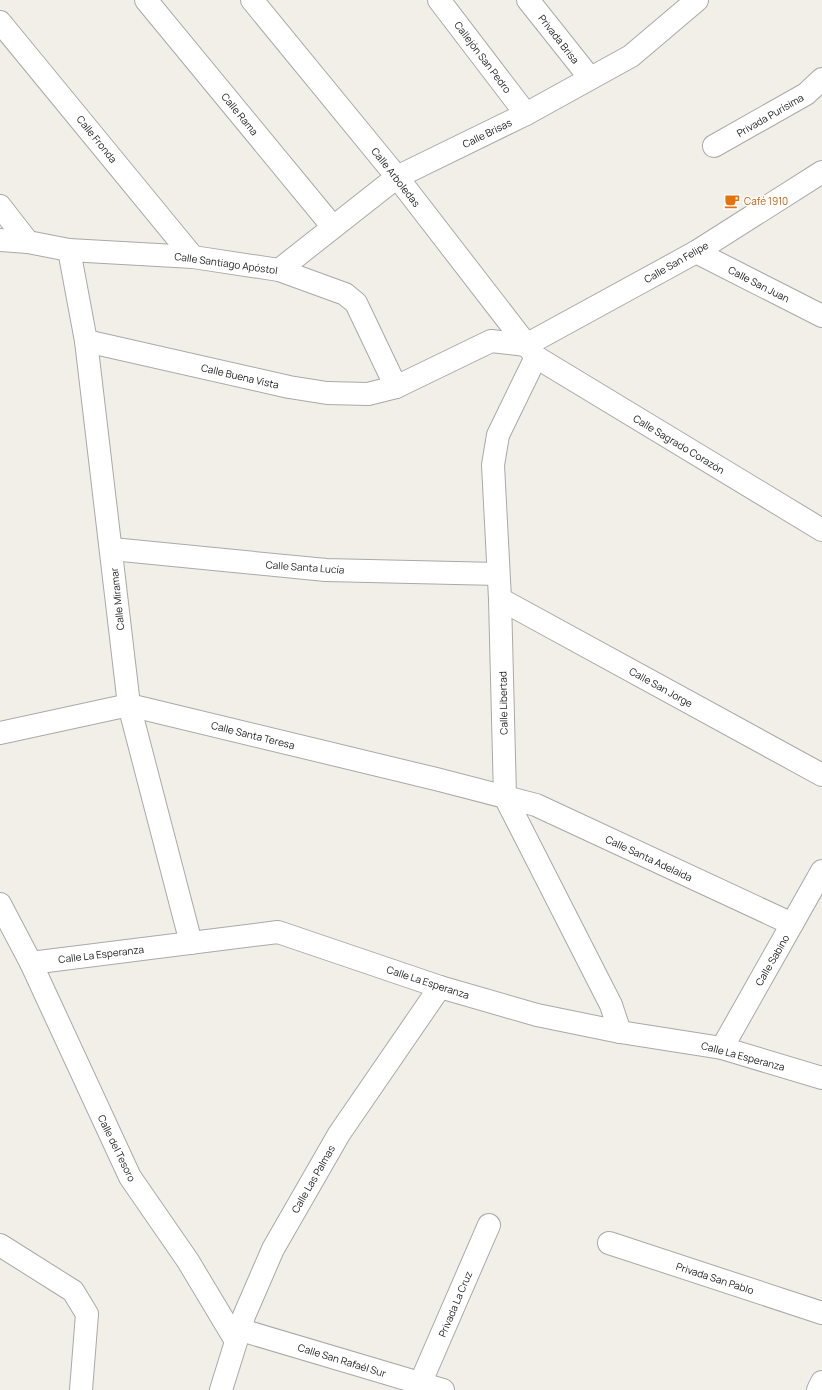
<svg xmlns="http://www.w3.org/2000/svg" width="822" height="1390" font-family="Manrope,sans-serif">
  <style>
    .lines { fill: none; stroke-linecap: round; stroke-linejoin: round }
    .minor-casing { stroke: #a9a9a9; stroke-width: 24 }
    .minor { stroke: #fff; stroke-width: 22 }
    .labels { text-anchor: middle; stroke-width: 3; stroke-linejoin: round; paint-order: stroke }
    .street-label { font-size: 10px; fill: #222; stroke: #fff }
    .food-label { font-size: 10px; fill: #c56008; stroke: #fff; text-anchor: start }
  </style>
  <rect width="100%" height="100%" fill="#f2efe9"/>
  <g class="lines">
    <g class="minor-casing">
      <g id="minor">
        <path d="M146,0L333,227"/>
        <path d="M252,0L397,177L536,357L822,530"/>
        <path d="M439,0L526,114"/>
        <path d="M528,0L590,78"/>
        <path d="M0,22L193,257"/>
        <path d="M714,146L806,94L822,79"/>
        <path d="M0,206L28,242"/>
        <path d="M0,240L28,242L69,250L193,257L279,270L345,294L356,303L396,387"/>
        <path d="M69,250L86,341L129,705L191,943"/>
        <path d="M696,252L822,316"/>
        <path d="M279,270L397,177L526,114L631,56L697,0"/>
        <path d="M86,341L289,387L327,393L368,394L396,387L491,341L526,345L696,252L822,172"/>
        <path d="M536,357L498,435L493,465L500,599L505,797L611,1005L620,1032"/>
        <path d="M112,549L326,570L498,574"/>
        <path d="M500,599L822,775"/>
        <path d="M0,733L129,705L436,779L536,805L792,924"/>
        <path d="M0,904L31,963L130,1177L188,1261L236,1341"/>
        <path d="M31,963L278,932L440,987L537,1015L620,1032L722,1048L822,1078"/>
        <path d="M722,1048L822,871"/>
        <path d="M609,1243L822,1313"/>
        <path d="M0,1245L73,1291L87,1314L81,1390"/>
        <path d="M241,1330L443,1390"/>
        <path d="M420,1384L489,1225"/>
        <path d="M221,1390L244,1316L273,1249L339,1134L440,987"/>
        <path d="M818,1390L822,1382"/>
      </g>
    </g>
    <use href="#minor" class="minor"/>
  </g>
  <defs>
    <g id="cafe-bare" transform="scale(1.2)"><path d="M-5.5-4.5H6V0H3Q3 3.5 0 3.5H-2.5Q-5.5 3.5-5.5 0ZM3-3.2v2h1.7v-2ZM-6 4.5H4V6H-6Z" fill="#e8710a" stroke="#fff" stroke-width="2.5" paint-order="stroke"/></g>
  </defs>
  <g fill-rule="evenodd">
    <use href="#cafe-bare" x="732" y="201"/>
  </g>
  <g class="labels">
    <g class="street-label">
      <text transform="translate(559 39) rotate(52)" y="4">Privada Brisa</text>
      <text transform="translate(483 57) rotate(53)" y="4">Callejón San Pedro</text>
      <text transform="translate(240 114) rotate(51)" y="4">Calle Rama</text>
      <text transform="translate(770 115) rotate(-30)" y="4">Privada Purísima</text>
      <text transform="translate(487 133) rotate(-26)" y="4">Calle Brisas</text>
      <text transform="translate(97 139) rotate(51)" y="4">Calle Fronda</text>
      <text transform="translate(396 177) rotate(52)" y="4">Calle Arboledas</text>
      <text transform="translate(676 262) rotate(-30)" y="4">Calle San Felipe</text>
      <text transform="translate(226 263) rotate(8)" y="4">Calle Santiago Apóstol</text>
      <text transform="translate(759 284) rotate(27)" y="4">Calle San Juan</text>
      <text transform="translate(240 376) rotate(13)" y="4">Calle Buena Vista</text>
      <text transform="translate(679 444) rotate(31)" y="4">Calle Sagrado Corazón</text>
      <text transform="translate(305 567) rotate(4)" y="4">Calle Santa Lucía</text>
      <text transform="translate(117 599) rotate(-96)" y="4">Calle Miramar</text>
      <text transform="translate(661 687) rotate(29)" y="4">Calle San Jorge</text>
      <text transform="translate(503 703) rotate(-91)" y="4">Calle Libertad</text>
      <text transform="translate(253 735) rotate(14)" y="4">Calle Santa Teresa</text>
      <text transform="translate(649 858) rotate(25)" y="4">Calle Santa Adelaida</text>
      <text transform="translate(101 954) rotate(-7)" y="4">Calle La Esperanza</text>
      <text transform="translate(772 960) rotate(-60)" y="4">Calle Sabino</text>
      <text transform="translate(428 982) rotate(18)" y="4">Calle La Esperanza</text>
      <text transform="translate(743 1056) rotate(15)" y="4">Calle La Esperanza</text>
      <text transform="translate(117 1148) rotate(64)" y="4">Calle del Tesoro</text>
      <text transform="translate(313 1179) rotate(-60)" y="4">Calle Las Palmas</text>
      <text transform="translate(715 1278) rotate(18)" y="4">Privada San Pablo</text>
      <text transform="translate(455 1304) rotate(-67)" y="4">Privada La Cruz</text>
      <text transform="translate(342 1360) rotate(17)" y="4">Calle San Rafaél Sur</text>
    </g>
    <g class="food-label">
      <text x="744" y="205">Café 1910</text>
    </g>
  </g>
</svg>
